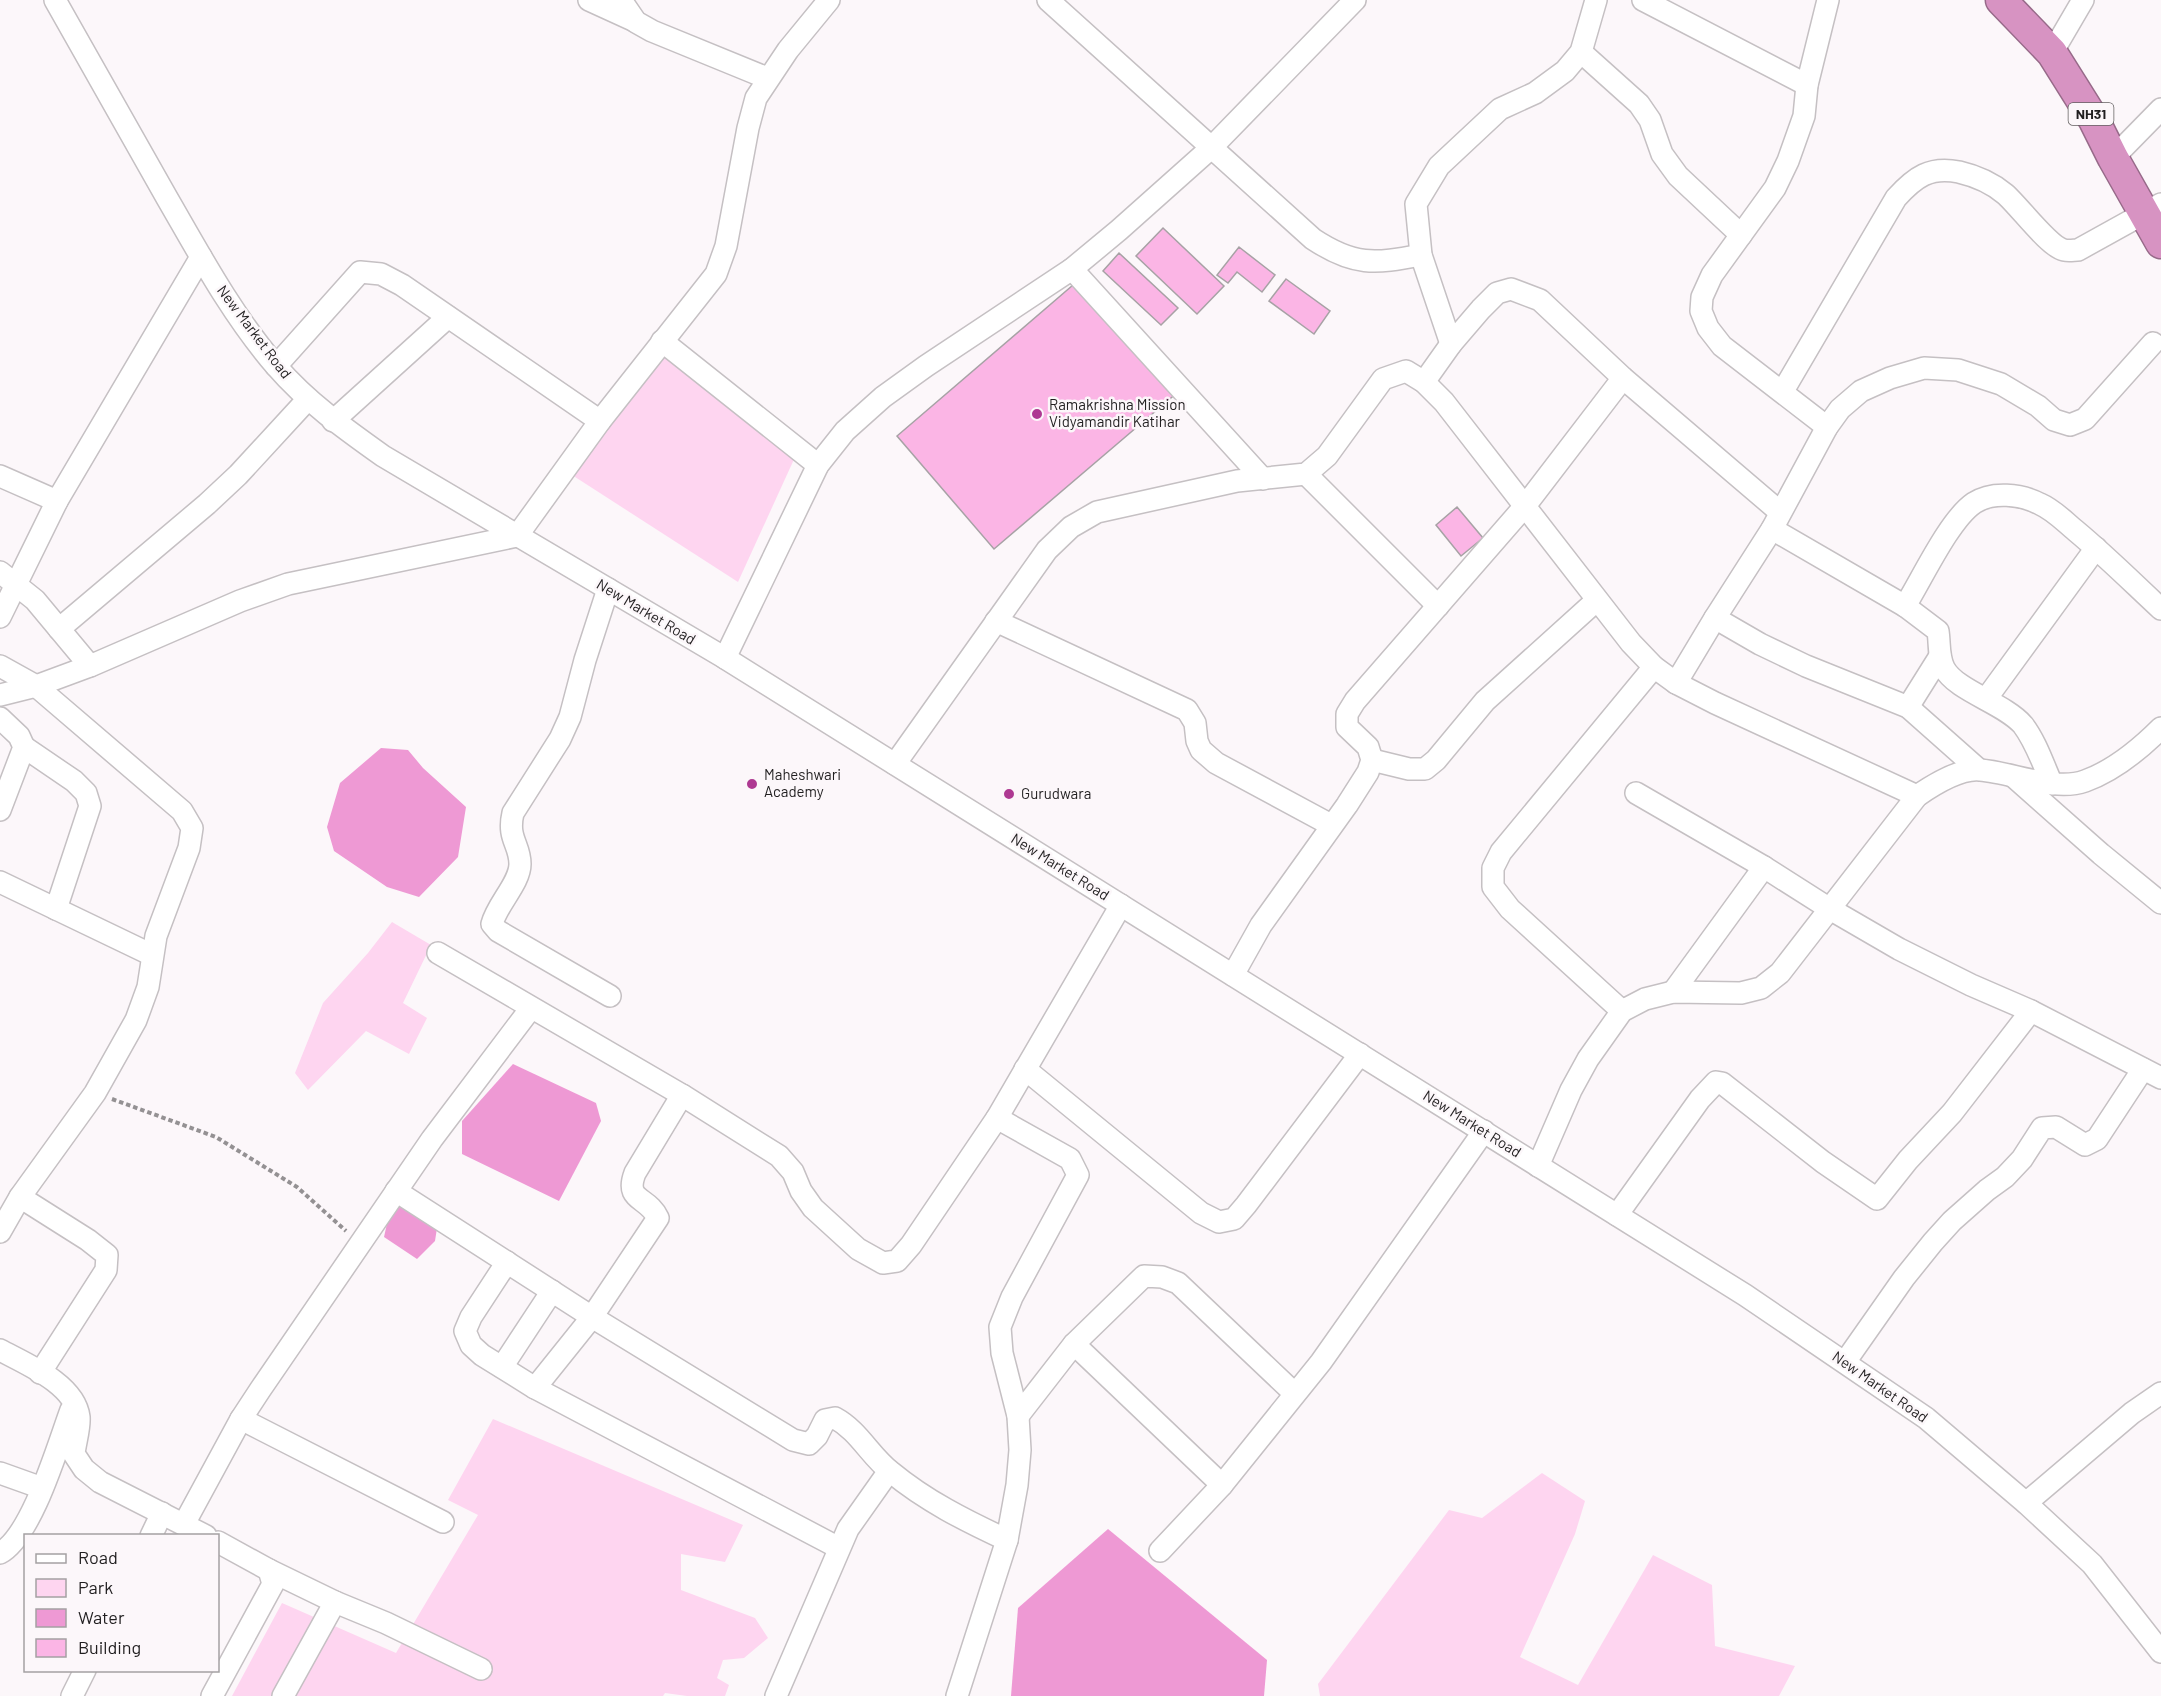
<svg xmlns="http://www.w3.org/2000/svg" width="2161" height="1696" font-family="Barlow,sans-serif">
  <style>
    .green { fill: #fed5f0 }
    .water { fill: #ee99d4 }
    .building { fill: #fbb5e5; stroke: #a7a2a5; stroke-width: 1.5 }
    .lines { fill: none; stroke-linecap: round; stroke-linejoin: round }
    .minor-casing { stroke: #c5c0c3; stroke-width: 24 }
    .highway-casing { stroke: #976a89; stroke-width: 33 }
    .path { stroke: #949193; stroke-width: 4; stroke-dasharray: 4.5 3; stroke-linecap: butt }
    .minor { stroke: #fff; stroke-width: 21 }
    .highway { stroke: #d793c2; stroke-width: 30 }
    .poi-dot { fill: #ae3992; stroke: #fcf7fa; stroke-width: 2 }
    .labels { text-anchor: middle; stroke-width: 5; stroke-linejoin: round; paint-order: stroke }
    .shield { fill: #fcf7fa; stroke: #636061; stroke-width: 1.5 }
    .shield-label { font-size: 14px; font-weight: bold; fill: #211f20 }
    .street-label { font-size: 15px; fill: #211f20; stroke: #fcf7fa }
    .poi-label { font-size: 15px; fill: #211f20; stroke: #fcf7fa; text-anchor: start }
  </style>
  <rect width="100%" height="100%" fill="#fcf7fa"/>
  <g class="green">
    <path d="M659,349L801,444L738,582L572,475Z"/>
    <path d="M392,922L431,945L403,1003L427,1018L409,1054L366,1031L308,1090L295,1073L323,1003L368,953Z"/>
    <path d="M493,1419L743,1525L725,1562L681,1554V1590L755,1618L768,1638L744,1658L723,1660L717,1678L729,1685L725,1696H687L665,1693L663,1696H232L282,1603L396,1653L478,1515L448,1500Z"/>
    <path d="M1542,1473L1585,1501L1575,1534L1520,1657L1578,1685L1653,1555L1712,1585L1715,1646L1795,1666L1779,1696H1320L1318,1684L1449,1510L1482,1518Z"/>
  </g>
  <g class="water">
    <path d="M381,748L408,750L423,768L466,807L458,857L419,897L387,887L334,851L327,827L340,783Z"/>
    <path d="M513,1064L596,1103L601,1121L559,1201L462,1154V1121Z"/>
    <path d="M412,1201L437,1228L435,1241L417,1259L384,1237L390,1210Z"/>
    <path d="M1108,1529L1267,1660L1264,1696H1011L1018,1608Z"/>
  </g>
  <g class="building">
    <path d="M1163,228L1224,286L1197,314L1136,256Z"/>
    <path d="M1239,247L1275,275L1262,292L1237,272L1228,283L1217,275Z"/>
    <path d="M1119,253L1178,308L1161,325L1103,271Z"/>
    <path d="M1080,279L1178,392L994,549L897,436Z"/>
    <path d="M1286,279L1330,311L1314,334L1269,301Z"/>
    <path d="M1457,507L1483,538L1461,556L1436,525Z"/>
  </g>
  <g class="lines">
    <g class="minor-casing">
      <g id="minor">
        <path d="M55,0C92,66 130,132 167,198C200,255 232,315 276,366C307,402 345,429 383,456L725,658L1745,1295L1926,1418L2026,1503L2092,1564L2161,1652"/>
        <path d="M589,0L635,21"/>
        <path d="M623,0V3L636,22L652,31L767,78"/>
        <path d="M1048,0L1313,239C1354,266 1374,264 1421,255"/>
        <path d="M1643,0L1807,85"/>
        <path d="M1581,52L1639,104L1650,120L1662,154L1678,176L1741,235"/>
        <path d="M2052,53L2083,0"/>
        <path d="M2113,158L2161,109"/>
        <path d="M1072,269L1263,479"/>
        <path d="M662,341L818,465"/>
        <path d="M1451,344L1421,255L1416,204L1439,166L1500,109L1535,93L1565,71L1581,52L1596,0"/>
        <path d="M276,366L360,272L381,274L402,285L600,421"/>
        <path d="M1424,382L1451,344L1481,309L1497,293L1511,289L1540,300L1623,378L1780,512"/>
        <path d="M1783,391L1896,198C1915,177 1930,166 1959,172C1976,176 1992,183 2005,194C2019,206 2049,247 2064,250C2069,251 2074,250 2078,250L2161,204"/>
        <path d="M333,421L448,317"/>
        <path d="M1827,427L1722,346L1708,328L1701,311L1702,297L1712,275L1775,188L1788,161L1804,116L1807,85L1828,0"/>
        <path d="M1306,474L1438,606"/>
        <path d="M0,476L57,501"/>
        <path d="M1772,529L1905,606L1938,631C1940,644 1938,656 1944,668C1956,691 2004,703 2023,725C2036,742 2043,764 2052,784"/>
        <path d="M0,572L35,600L90,666"/>
        <path d="M608,589L585,660L570,717L560,739L513,813C507,839 520,844 520,864C520,883 497,904 492,924L498,931L610,996"/>
        <path d="M1905,606C1922,579 1949,520 1974,503C1992,491 2021,494 2040,504C2054,510 2065,522 2076,531C2106,556 2133,583 2161,609"/>
        <path d="M0,617L57,501L201,257"/>
        <path d="M1715,618L1760,644L1806,666L1908,707L1978,769"/>
        <path d="M996,621L1187,710L1195,723L1197,741L1201,750L1216,763L1331,825"/>
        <path d="M59,629L207,504L238,475L308,399"/>
        <path d="M725,658L818,465L845,431L883,397L926,366L1072,269L1119,230L1211,148L1355,0"/>
        <path d="M0,666L36,686L182,811L192,828L189,848L156,936L148,987L136,1020L95,1093L20,1197L0,1232"/>
        <path d="M1676,683L1715,618L1772,529L1827,427L1840,409L1861,391L1890,378L1924,368L1958,370L2001,384L2038,406L2054,420L2070,425L2085,419L2153,343"/>
        <path d="M0,695L36,686L90,666L240,601L288,584L517,536L600,421L716,274L726,246L748,128L756,98L788,50L829,0"/>
        <path d="M1986,699L2096,548"/>
        <path d="M1908,707L1940,656"/>
        <path d="M0,718L19,736L24,747L0,810"/>
        <path d="M24,747L74,781L86,793L90,806L56,909"/>
        <path d="M1372,760L1409,769H1425L1436,760L1485,701L1597,600"/>
        <path d="M895,764L1047,550L1071,527L1097,512L1237,481L1306,474L1327,456L1383,379L1406,371L1424,382L1444,402L1631,643L1654,667L1676,683L1715,703L1917,796"/>
        <path d="M2014,777L2101,854L2161,903"/>
        <path d="M1636,793L1764,867L1830,909L1899,949L1971,985L2031,1011L2161,1078"/>
        <path d="M0,882L152,955"/>
        <path d="M438,953L682,1095L779,1156L793,1172L801,1191L813,1208L858,1249L883,1263L897,1261L911,1245L997,1118L1121,905"/>
        <path d="M1233,975L1261,925L1347,805L1368,772L1372,760L1368,747L1347,727V714L1355,701L1525,506L1623,378"/>
        <path d="M1673,992L1764,867"/>
        <path d="M1622,1011L1510,909L1493,887V868L1501,852L1654,667"/>
        <path d="M1025,1069L1201,1213L1219,1222L1234,1219L1246,1205L1360,1054"/>
        <path d="M1538,1166L1571,1090L1588,1059L1622,1011L1645,999L1673,992L1741,993L1761,988L1780,973L1917,796C1933,785 1960,768 1980,770C2011,772 2054,792 2085,781C2113,771 2141,748 2161,728"/>
        <path d="M396,1191L592,1317L793,1440L809,1444L817,1436L825,1420L835,1418C859,1431 870,1456 891,1472C926,1501 966,1521 1007,1540"/>
        <path d="M20,1197L88,1240L107,1255L106,1270L40,1373"/>
        <path d="M1617,1215L1700,1099L1716,1082L1722,1083L1823,1162L1877,1199L1908,1160L1952,1113L2031,1011"/>
        <path d="M507,1262L471,1317L465,1331L471,1345L482,1355L535,1388L839,1548"/>
        <path d="M1074,1344L1222,1485"/>
        <path d="M0,1350C26,1364 75,1384 79,1417C80,1428 75,1443 74,1454L84,1469L100,1482L206,1536"/>
        <path d="M1845,1362L1904,1278L1933,1242L1952,1221L1987,1190L2005,1177L2022,1159L2042,1128L2056,1127L2085,1145L2097,1139L2143,1069"/>
        <path d="M502,1367L552,1291"/>
        <path d="M535,1388L592,1317L658,1218C648,1196 624,1202 635,1173L682,1095"/>
        <path d="M1018,1416L1074,1344L1144,1276L1162,1277L1178,1283L1294,1393"/>
        <path d="M241,1419L443,1522"/>
        <path d="M0,1473L42,1488"/>
        <path d="M2026,1503L2132,1413L2161,1393"/>
        <path d="M184,1524L241,1419L260,1390L432,1139L531,1008"/>
        <path d="M151,1536L162,1513"/>
        <path d="M1160,1551L1222,1485L1321,1362L1484,1131"/>
        <path d="M0,1553C32,1536 58,1445 71,1410"/>
        <path d="M269,1570L335,1602L386,1623L481,1669"/>
        <path d="M72,1696L85,1670"/>
        <path d="M212,1696L273,1584L269,1570L218,1542"/>
        <path d="M283,1696L335,1602"/>
        <path d="M776,1696L848,1529L889,1471"/>
        <path d="M957,1696L1007,1540L1017,1485L1020,1450L1018,1416L1002,1353L1000,1327L1012,1297L1078,1175L1070,1159L997,1118"/>
      </g>
    </g>
    <g class="highway-casing">
      <path id="highway" d="M2001,0L2052,53L2094,120L2113,158L2161,243"/>
    </g>
    <path class="path" d="M112,1099L216,1137L297,1187L346,1231"/>
    <use href="#minor" class="minor"/>
    <use href="#highway" class="highway"/>
  </g>
  <g class="poi-dot">
    <circle cx="1037" cy="414" r="6"/>
    <circle cx="752" cy="784" r="6"/>
    <circle cx="1009" cy="794" r="6"/>
  </g>
  <g class="labels">
    <rect class="shield" x="2068.5" y="103" width="45" height="22" rx="4.5"/>
    <g class="shield-label">
      <text x="2091" y="119">NH31</text>
    </g>
    <g class="street-label">
      <text transform="translate(254 332) rotate(53)" y="5">New Market Road</text>
      <text transform="translate(646 612) rotate(31)" y="5">New Market Road</text>
      <text transform="translate(1060 867) rotate(32)" y="5">New Market Road</text>
      <text transform="translate(1472 1124) rotate(32)" y="5">New Market Road</text>
      <text transform="translate(1880 1387) rotate(35)" y="5">New Market Road</text>
    </g>
    <g class="poi-label">
      <text x="1049" y="410">Ramakrishna Mission<tspan x="1049" dy="17">Vidyamandir Katihar</tspan></text>
      <text x="764" y="780">Maheshwari<tspan x="764" dy="17">Academy</tspan></text>
      <text x="1021" y="799">Gurudwara</text>
    </g>
  </g>
  <rect x="24" y="1534" width="195" height="138" fill="#fcf7fa" stroke="#a4a1a3" stroke-width="1.5"/>
  <rect x="36" y="1554" width="30" height="9" fill="#ffffff" stroke="#a4a1a3" stroke-width="1.5"/>
  <text x="78" y="1564" font-size="18" fill="#211f20">Road</text>
  <rect x="36" y="1579" width="30" height="18" fill="#fed5f0" stroke="#a4a1a3" stroke-width="1.5"/>
  <text x="78" y="1594" font-size="18" fill="#211f20">Park</text>
  <rect x="36" y="1609" width="30" height="18" fill="#ee99d4" stroke="#a4a1a3" stroke-width="1.5"/>
  <text x="78" y="1624" font-size="18" fill="#211f20">Water</text>
  <rect x="36" y="1639" width="30" height="18" fill="#fbb5e5" stroke="#a4a1a3" stroke-width="1.5"/>
  <text x="78" y="1654" font-size="18" fill="#211f20">Building</text>
</svg>
